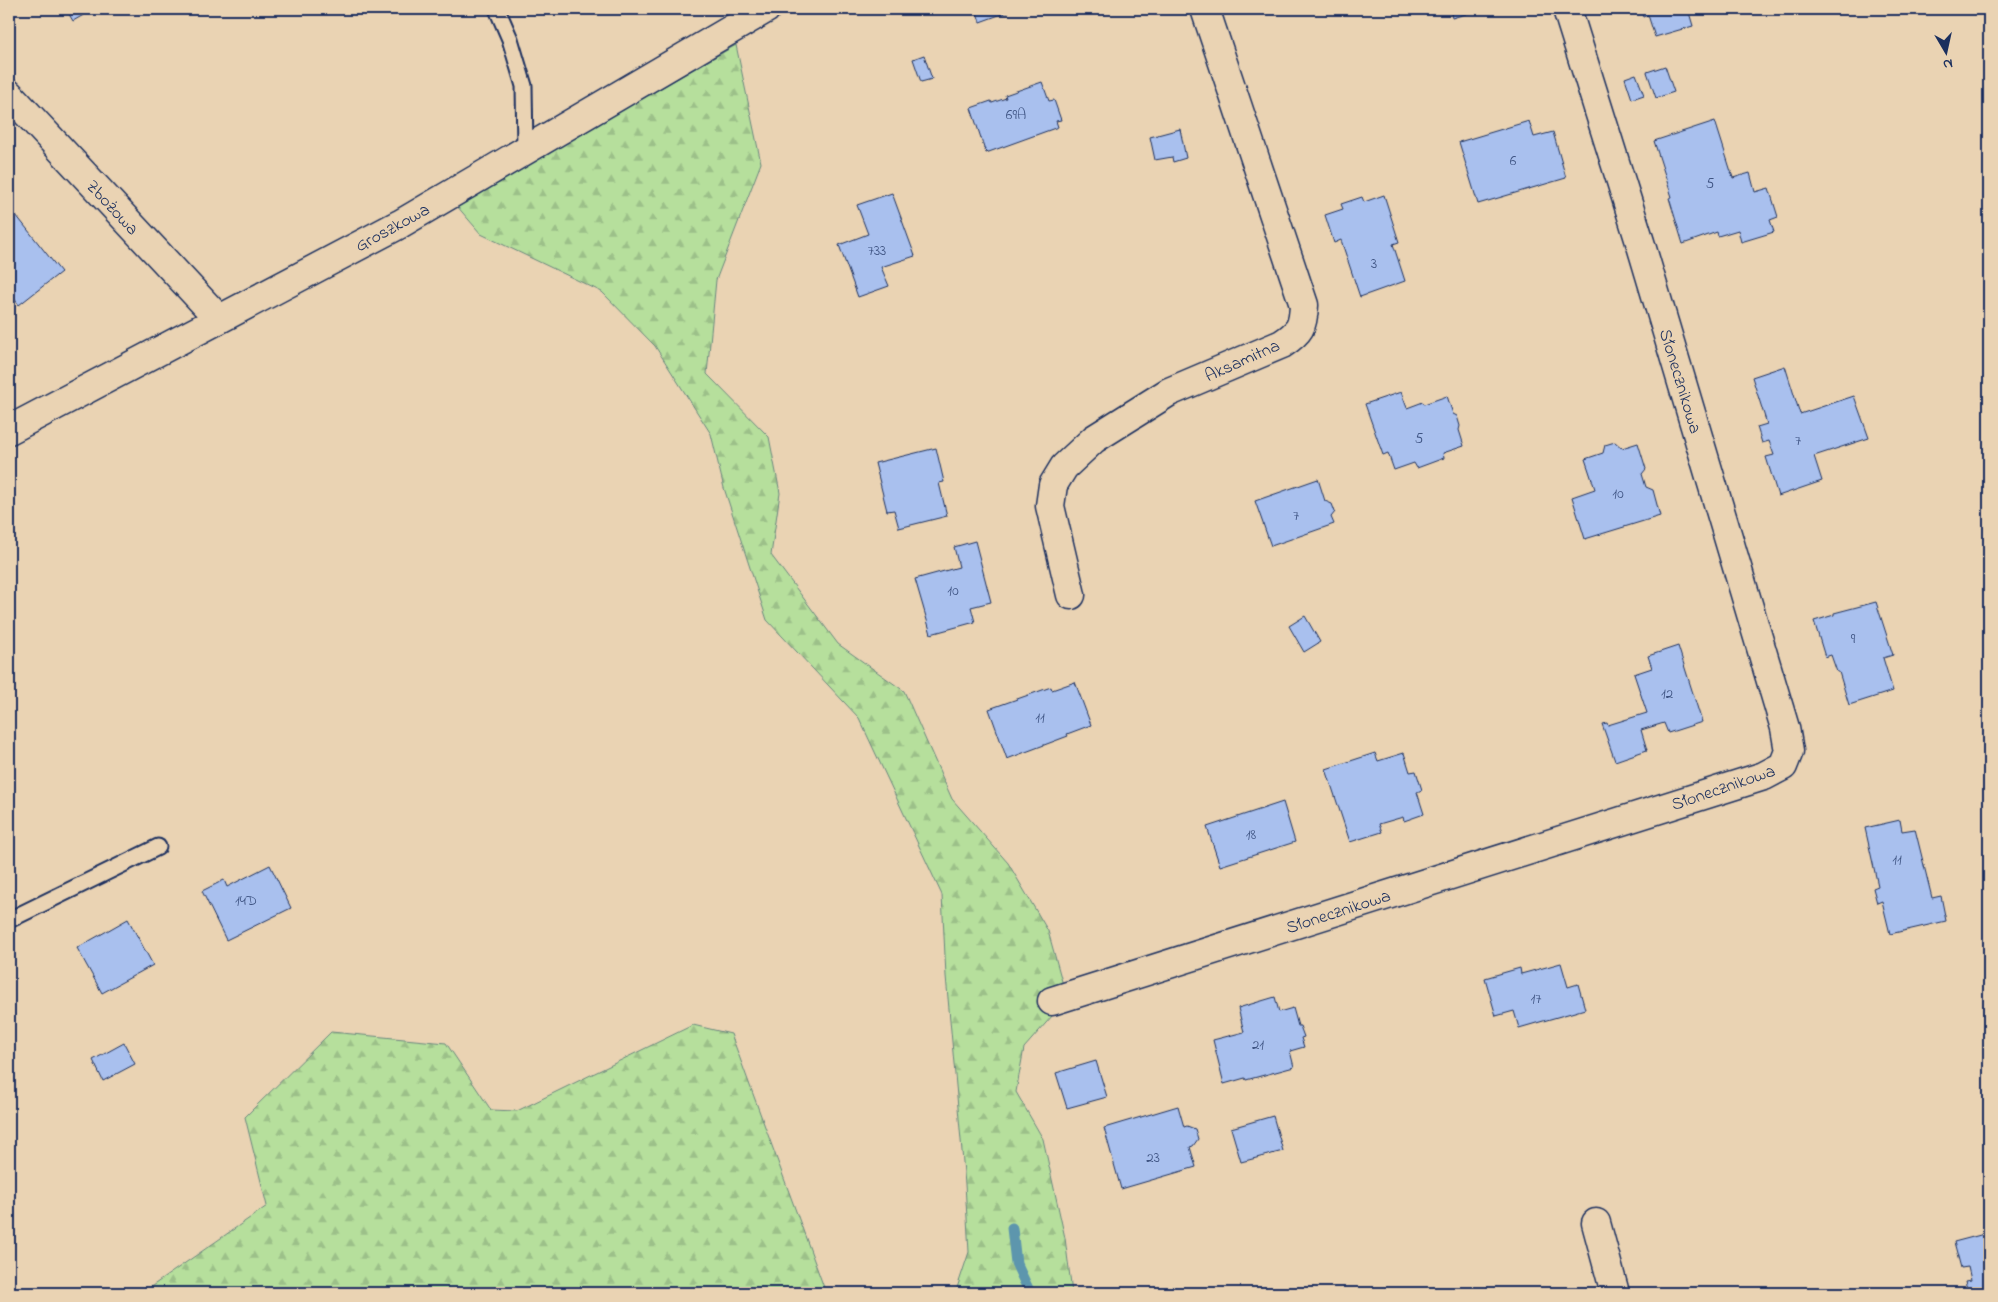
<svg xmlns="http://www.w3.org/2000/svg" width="1998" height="1302" font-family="'Indie Flower',sans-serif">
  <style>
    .forest { fill: url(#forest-firs); stroke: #68877d }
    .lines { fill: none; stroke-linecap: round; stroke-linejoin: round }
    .stream { stroke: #5d96ad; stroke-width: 11 }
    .building { fill: #a9c0ee; stroke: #1b2f5e }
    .service-casing { stroke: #1b2f5e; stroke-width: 19 }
    .minor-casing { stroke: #1b2f5e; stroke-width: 31 }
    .service { stroke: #ead3b3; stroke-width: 15 }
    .minor { stroke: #ead3b3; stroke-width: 28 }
    .labels { text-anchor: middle; stroke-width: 4; stroke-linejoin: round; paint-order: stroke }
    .number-label { font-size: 15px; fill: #3e5382 }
    .street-label { font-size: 18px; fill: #1b2f5e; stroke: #ead3b3 }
  </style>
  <defs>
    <pattern id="forest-firs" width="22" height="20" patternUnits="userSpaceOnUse" patternTransform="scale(1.25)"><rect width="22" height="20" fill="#b6df9c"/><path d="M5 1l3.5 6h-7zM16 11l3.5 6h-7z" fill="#9cc089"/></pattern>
  </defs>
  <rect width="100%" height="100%" fill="#ead3b3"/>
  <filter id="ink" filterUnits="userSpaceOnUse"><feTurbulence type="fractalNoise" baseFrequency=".02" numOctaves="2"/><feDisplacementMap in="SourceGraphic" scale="10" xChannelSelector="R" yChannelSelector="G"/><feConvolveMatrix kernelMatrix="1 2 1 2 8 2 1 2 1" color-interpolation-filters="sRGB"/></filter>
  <g filter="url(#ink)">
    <g class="forest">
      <path d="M736,45L761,163L716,280L707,374L769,437L780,493L771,555L838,644L904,691L952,799L1008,863L1048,931L1063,985L1053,1015L1024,1048L1016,1092L1043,1139L1065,1238L1072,1293H947L957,1288L969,1252L965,1184L946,976L942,895L859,718L767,620L724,488L711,434L655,346L602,292L481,234L456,205Z"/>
      <path d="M693,1025L731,1034L826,1293H142L267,1206L245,1117L331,1032L446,1043L491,1110L517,1111Z"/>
    </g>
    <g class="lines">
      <path class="stream" d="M1012,1228L1016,1263L1030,1293"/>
    </g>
    <g class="building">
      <path d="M66,9H94L73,21Z"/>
      <path d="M958,9H975L960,14Z"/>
      <path d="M976,9H1012L1013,10L980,22Z"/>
      <path d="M1450,9H1483L1452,18Z"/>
      <path d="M1640,9H1688L1693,26L1655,37L1648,15L1643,17Z"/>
      <path d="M924,55L932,79L921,82L913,59Z"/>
      <path d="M1665,66L1674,92L1656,98L1647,72Z"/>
      <path d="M1636,74L1644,95L1632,99L1625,78Z"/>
      <path d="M1042,82L1049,101L1054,100L1061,120L1056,121L1058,127L986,153L971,108L991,101L992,103L1006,98L1005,95Z"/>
      <path d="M1529,121L1534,137L1553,132L1566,178L1478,204L1459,142Z"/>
      <path d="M1715,121L1733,178L1750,173L1755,192L1769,188L1778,217L1770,220L1774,232L1741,242L1738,230L1718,236L1717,232L1683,244L1669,198L1672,197L1654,141Z"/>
      <path d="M1180,129L1186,158L1173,162L1172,157L1155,160L1150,137Z"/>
      <path d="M892,193L915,256L881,267L889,286L858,297L839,245L868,234L857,205Z"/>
      <path d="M1384,195L1399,242L1393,244L1405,281L1360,297L1341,240L1334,243L1325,215L1343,209L1341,204L1362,197L1364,202Z"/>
      <path d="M16,215L61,272L19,305L9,292V220Z"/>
      <path d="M1785,366L1800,414L1854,396L1869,438L1814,456L1822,481L1778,496L1766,457L1774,455L1769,441L1762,443L1757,427L1767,424L1752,377Z"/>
      <path d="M1401,392L1407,408L1423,402L1424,404L1447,396L1453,414L1457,416L1460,426L1459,430L1464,446L1443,453L1444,458L1417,468L1414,463L1394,470L1388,453L1383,455L1365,404Z"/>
      <path d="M1615,442L1622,448L1638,443L1646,469L1642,474L1646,487L1653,490L1660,516L1585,539L1572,497L1595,489L1585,459L1603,453L1605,445Z"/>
      <path d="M936,448L944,482L939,483L947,516L899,528L894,510L887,511L875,463Z"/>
      <path d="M1318,479L1325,501L1332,504L1335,512L1331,517L1334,524L1271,546L1255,501Z"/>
      <path d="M975,541L991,602L971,607L975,622L931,634L915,579L959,567L954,547Z"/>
      <path d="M1876,602L1893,655L1883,658L1893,691L1849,705L1839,672H1837L1831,655L1825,657L1814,621L1834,615V613Z"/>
      <path d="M1305,616L1320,642L1304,652L1289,626Z"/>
      <path d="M1678,646L1702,722L1668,733L1664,723L1641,730L1647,750L1615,761L1602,724L1607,723L1608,725L1647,713L1634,674L1652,668L1648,656Z"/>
      <path d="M1075,682L1091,725L1067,734L1068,736L1007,759L989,709L1051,687L1052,690Z"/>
      <path d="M1375,753L1378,761L1404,753L1410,772L1416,771L1422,790L1417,792L1424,814L1404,821L1403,817L1379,824L1382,832L1350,842L1326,769Z"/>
      <path d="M1283,802L1295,842L1220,866L1207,827Z"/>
      <path d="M1900,820L1902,831L1915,829L1932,898L1941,896L1946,921L1890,934L1882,901L1877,903L1873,888L1878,886L1865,828Z"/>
      <path d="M270,865L291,908L226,940L202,891L224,880L227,887Z"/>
      <path d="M128,919L153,965L102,993L77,948Z"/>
      <path d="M1561,963L1568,987L1578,984L1585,1009L1519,1028L1514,1011L1496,1016L1485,978L1520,968L1521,974Z"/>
      <path d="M1275,997L1279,1012L1293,1008L1298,1026H1300L1304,1037L1301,1038L1304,1047L1290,1051L1294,1067L1246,1080L1245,1078L1224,1084L1213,1040L1244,1032L1238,1008Z"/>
      <path d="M124,1043L135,1064L103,1081L93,1060Z"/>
      <path d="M1096,1061L1107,1097L1067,1108L1056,1073Z"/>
      <path d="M1178,1106L1184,1127L1187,1126L1195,1129L1198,1139L1193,1146L1190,1147L1196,1167L1121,1189L1104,1128Z"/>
      <path d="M1273,1116L1283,1151L1241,1162L1231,1128Z"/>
      <path d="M1988,1233L1989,1293H1968L1965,1281L1971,1280L1968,1267L1961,1268L1954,1242Z"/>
    </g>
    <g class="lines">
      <g class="service-casing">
        <g id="service">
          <path d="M497,9L510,39L524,86L525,149"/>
          <path d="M9,920L158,847"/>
        </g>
      </g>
      <g class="minor-casing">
        <g id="minor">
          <path d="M9,94L219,319"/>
          <path d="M9,430L400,224L766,9"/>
          <path d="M1071,595L1050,506L1053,485L1064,467L1094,439L1169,392L1282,344C1300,332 1303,327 1304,305L1205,9"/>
          <path d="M1052,1001L1764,776L1783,766L1789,751L1785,728L1640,242L1567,9"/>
          <path d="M1596,1223L1615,1293"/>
        </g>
      </g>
      <use href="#service" class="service"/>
      <use href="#minor" class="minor"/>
    </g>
  </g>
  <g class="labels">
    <g class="number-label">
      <text x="1016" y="119">69A</text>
      <text x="1513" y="165">6</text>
      <text x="1710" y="188">5</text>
      <text x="877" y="255">733</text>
      <text x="1374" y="268">3</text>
      <text x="1419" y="443">5</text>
      <text x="1798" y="445">7</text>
      <text x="1618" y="498">10</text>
      <text x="1296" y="520">7</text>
      <text x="953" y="595">10</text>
      <text x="1853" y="643">9</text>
      <text x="1667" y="698">12</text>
      <text x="1040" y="722">11</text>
      <text x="1251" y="839">18</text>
      <text x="1897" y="864">11</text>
      <text x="246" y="905">14D</text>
      <text x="1536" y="1003">17</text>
      <text x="1258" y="1049">21</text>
      <text x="1153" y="1162">23</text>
    </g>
    <g class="street-label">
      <text transform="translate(113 207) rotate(47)" y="6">Zbożowa</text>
      <text transform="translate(392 227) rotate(-29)" y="6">Groszkowa</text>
      <text transform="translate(1242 360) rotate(-24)" y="6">Aksamitna</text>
      <text transform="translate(1681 381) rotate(73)" y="6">Słonecznikowa</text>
      <text transform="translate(1723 787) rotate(-19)" y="6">Słonecznikowa</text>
      <text transform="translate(1338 911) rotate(-18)" y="6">Słonecznikowa</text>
    </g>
  </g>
  <rect width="1998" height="1302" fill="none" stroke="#ead3b3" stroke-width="30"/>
  <rect x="15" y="15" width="1968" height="1272" fill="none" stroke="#1b2f5e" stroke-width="2" filter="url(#ink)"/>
  <g transform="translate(1946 52) rotate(171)" stroke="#ead3b3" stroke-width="4" paint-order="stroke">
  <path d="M0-4L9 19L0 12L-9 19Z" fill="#1b2f5e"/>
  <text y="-8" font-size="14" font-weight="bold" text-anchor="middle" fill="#1b2f5e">N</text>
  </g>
</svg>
